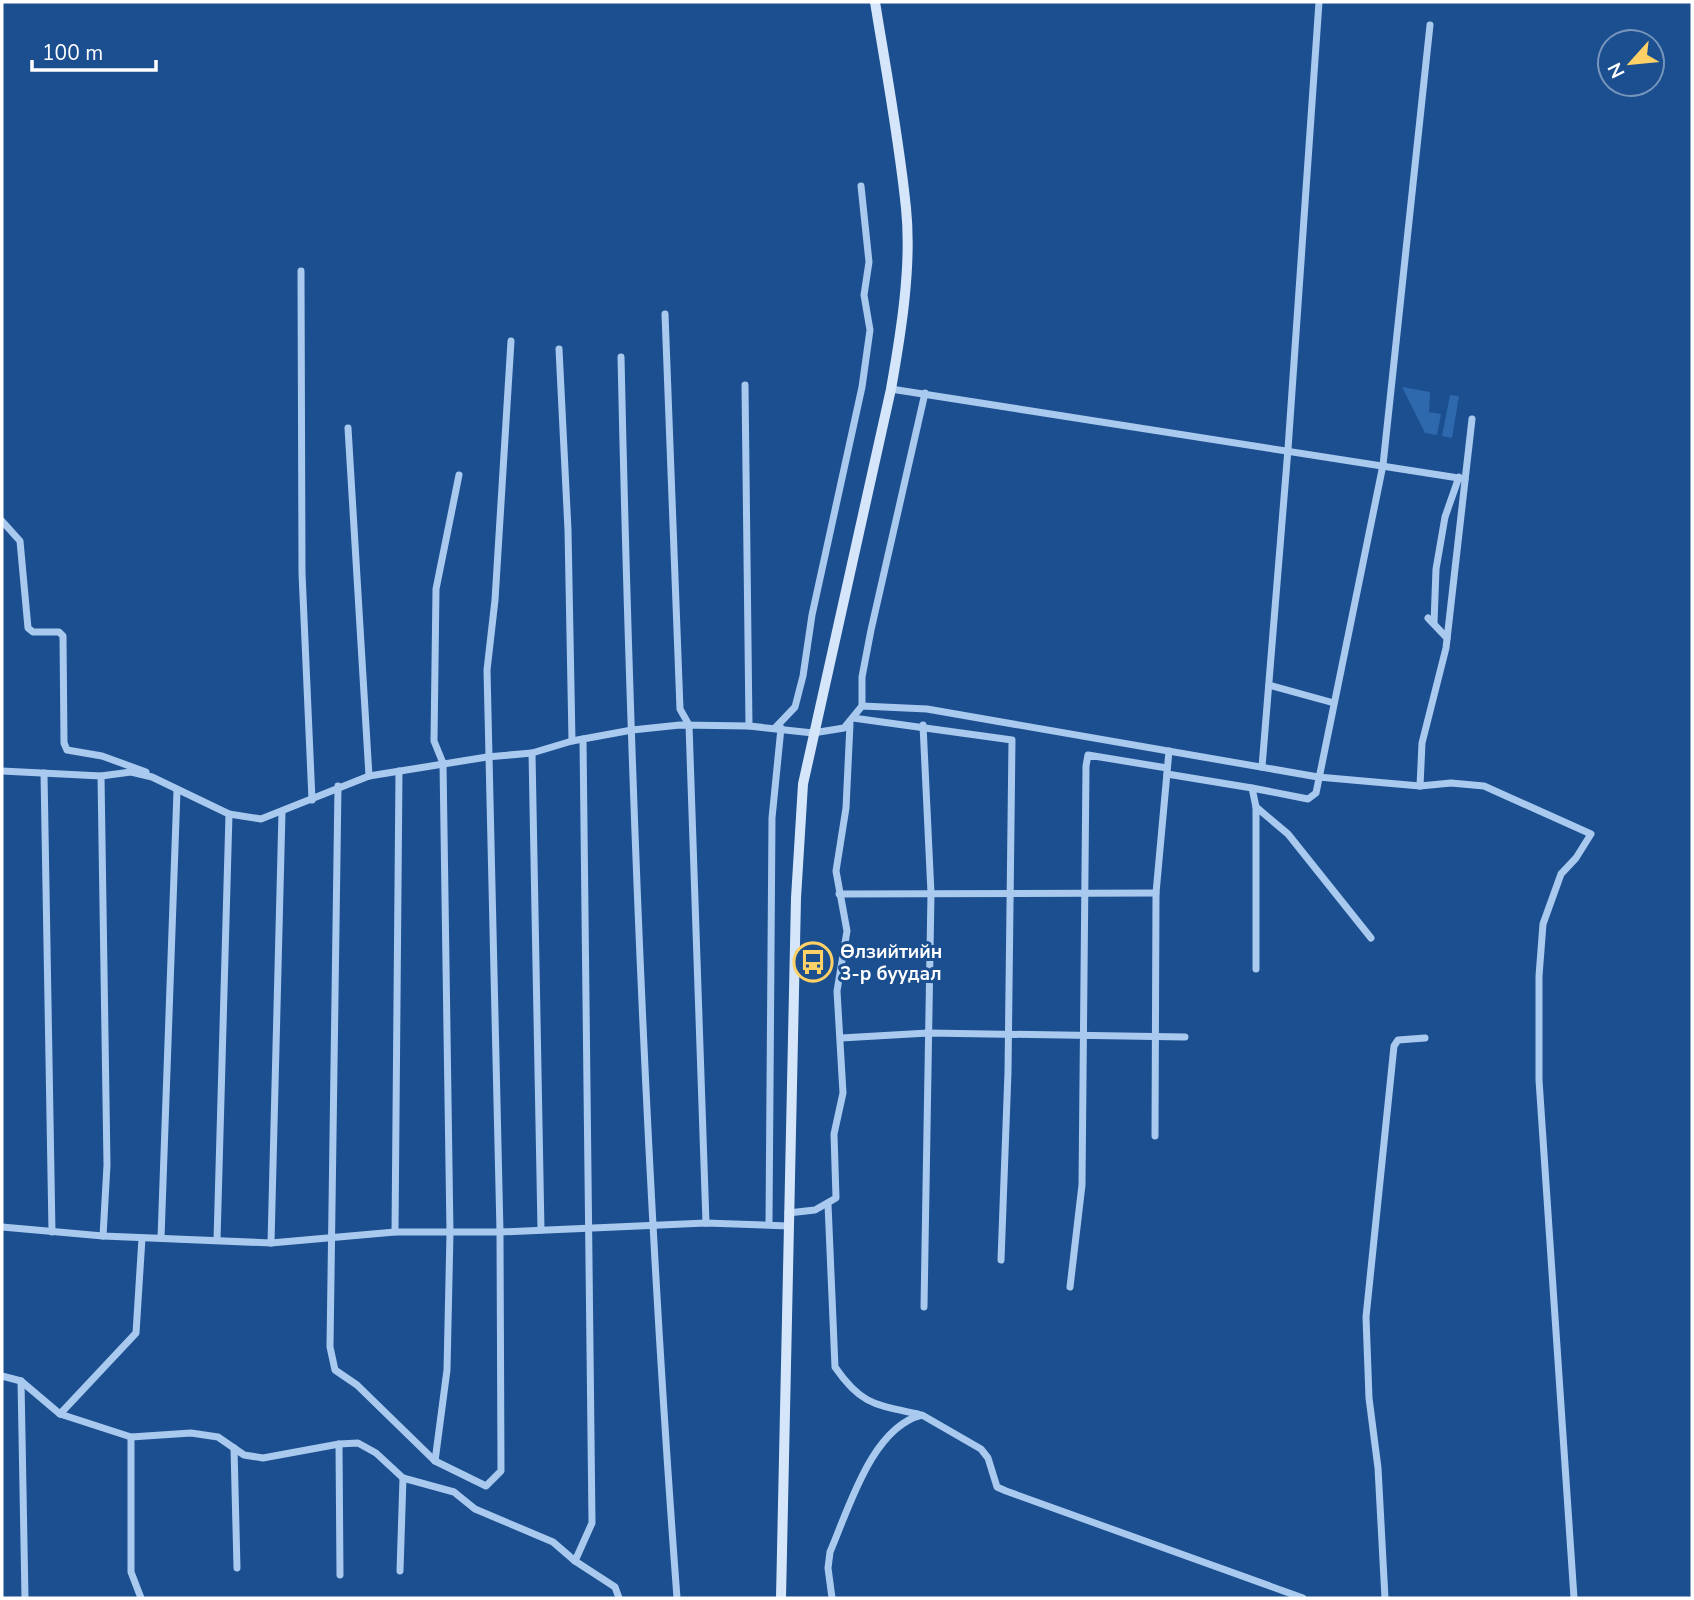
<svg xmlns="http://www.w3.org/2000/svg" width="1694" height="1600" font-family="'Nunito Sans',sans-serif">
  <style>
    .green { fill: #2e69ad }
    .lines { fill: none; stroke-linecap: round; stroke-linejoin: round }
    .minor { stroke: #a9c9ee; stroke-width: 7 }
    .secondary { stroke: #d6e6fa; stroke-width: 10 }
    .labels { text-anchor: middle; stroke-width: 6; stroke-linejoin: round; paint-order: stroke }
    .poi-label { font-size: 19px; font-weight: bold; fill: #fff; stroke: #1b4f8f; text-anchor: start }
  </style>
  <rect width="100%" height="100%" fill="#1b4f8f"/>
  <g class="green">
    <path d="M1402,387L1430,392L1429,412L1441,414L1437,435L1425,433Z"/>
    <path d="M1450,395L1459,396L1452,438L1442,436Z"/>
  </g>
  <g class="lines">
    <g class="minor">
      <path d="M301,271L302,573L312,800"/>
      <path d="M665,314L680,709L689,725L706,1223"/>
      <path d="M559,349L568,530L572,741"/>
      <path d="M621,357C630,771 646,1185 677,1598"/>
      <path d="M745,385L749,726"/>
      <path d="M891,389L1465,479"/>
      <path d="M348,428L369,776"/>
      <path d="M2,521L20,541L28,628L33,632H59L63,636L64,743L67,750L102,756L146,772"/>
      <path d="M1428,618L1447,638"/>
      <path d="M1434,623L1436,569L1445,517L1459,477"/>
      <path d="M1269,685L1334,703"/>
      <path d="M862,706V677L871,630L925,393"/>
      <path d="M853,718L1012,740L1008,1072L1001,1260"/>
      <path d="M923,725L931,893L924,1307"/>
      <path d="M775,728L795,707L803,676L812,615L862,387L870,330L864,295L869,262L861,186"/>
      <path d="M532,753L541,1230"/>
      <path d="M1262,767L1288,449L1319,2"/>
      <path d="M2,771L101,776L131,772L152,777L229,814L261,819L369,776L487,757L532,753L572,741L632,730L680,725L749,726L813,733L844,728L862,706L927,709L1318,777L1420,786L1451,783L1484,786L1591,834L1576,858L1561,874L1543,924L1539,976V1080L1574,1598"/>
      <path d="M44,773L52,1232"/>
      <path d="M1167,774L1252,788L1256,807V969"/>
      <path d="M101,776L107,1165L103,1236"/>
      <path d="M338,786L330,1347L335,1370L357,1385L435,1461L486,1486L501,1471L500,1232L487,670L495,600L511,341"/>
      <path d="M1420,786L1422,743L1446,648L1472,419"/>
      <path d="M1252,788L1308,799L1316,793L1383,465L1430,25"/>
      <path d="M1256,807L1288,834L1371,938"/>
      <path d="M839,894L1156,893"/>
      <path d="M841,1038L928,1033L1185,1037"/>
      <path d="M1155,1136L1156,893L1169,751"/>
      <path d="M828,1204L835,1367C861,1405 876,1405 918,1414"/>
      <path d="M788,1213L815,1210L836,1198L834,1134L843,1093L837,991L847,931L836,871L846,808L850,724"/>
      <path d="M769,1223L772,818L781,728"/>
      <path d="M2,1227L103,1236L271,1243L395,1232H500L706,1223L788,1226"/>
      <path d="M395,1232L399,771"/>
      <path d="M161,1238L177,791"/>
      <path d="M217,1240L229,814"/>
      <path d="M271,1243L282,812"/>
      <path d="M1070,1287L1082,1185L1086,766L1088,755L1167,768"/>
      <path d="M2,1376L21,1381L60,1414L131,1437L191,1433L218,1437L244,1455L263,1458L339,1444L358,1443L376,1453L403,1478L454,1492L475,1509L553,1542L575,1561L615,1587L619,1598"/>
      <path d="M21,1381L25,1598"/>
      <path d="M60,1414L136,1333L142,1238"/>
      <path d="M131,1437V1572L141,1598"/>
      <path d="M339,1444L340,1575"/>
      <path d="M234,1448L237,1568"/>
      <path d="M435,1461L447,1370L450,1233L443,763L434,741L436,589L459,475"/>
      <path d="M575,1561L592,1523L583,739"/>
      <path d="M400,1571L403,1478"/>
      <path d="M832,1598L828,1568L830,1552C849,1508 872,1427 922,1415L981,1449L988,1458L997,1487L1006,1491L1303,1598"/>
      <path d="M1385,1598L1378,1468L1369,1398L1366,1317L1394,1046L1398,1040L1425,1038"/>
    </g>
    <path class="secondary" d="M781,1598L796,898L803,784L891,389C901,333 912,265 906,208C899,139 886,70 875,2"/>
  </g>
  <defs>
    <g id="bus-ring" transform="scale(2.0125)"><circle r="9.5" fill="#1b4f8f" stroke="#ffd166" stroke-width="1.5"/><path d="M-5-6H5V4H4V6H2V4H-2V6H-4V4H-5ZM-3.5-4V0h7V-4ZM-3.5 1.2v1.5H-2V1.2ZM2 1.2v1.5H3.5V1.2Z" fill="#ffd166"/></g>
  </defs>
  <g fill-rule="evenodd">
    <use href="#bus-ring" x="813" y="962"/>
  </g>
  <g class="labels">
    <g class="poi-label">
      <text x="840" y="958">Өлзийтийн<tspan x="840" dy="22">3-р буудал</tspan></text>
    </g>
  </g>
  <rect width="1694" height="1600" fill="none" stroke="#ffffff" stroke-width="7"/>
  <g transform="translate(1631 63) rotate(243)"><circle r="33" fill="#1b4f8f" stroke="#7695bc" stroke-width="2"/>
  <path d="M0-5L12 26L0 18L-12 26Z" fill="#ffd166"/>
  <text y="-10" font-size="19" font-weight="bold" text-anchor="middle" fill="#ffffff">N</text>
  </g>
  <path d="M32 60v10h124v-10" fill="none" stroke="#ffffff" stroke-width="3.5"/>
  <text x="42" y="60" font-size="21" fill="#ffffff" stroke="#1b4f8f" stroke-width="5" paint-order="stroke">100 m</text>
</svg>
